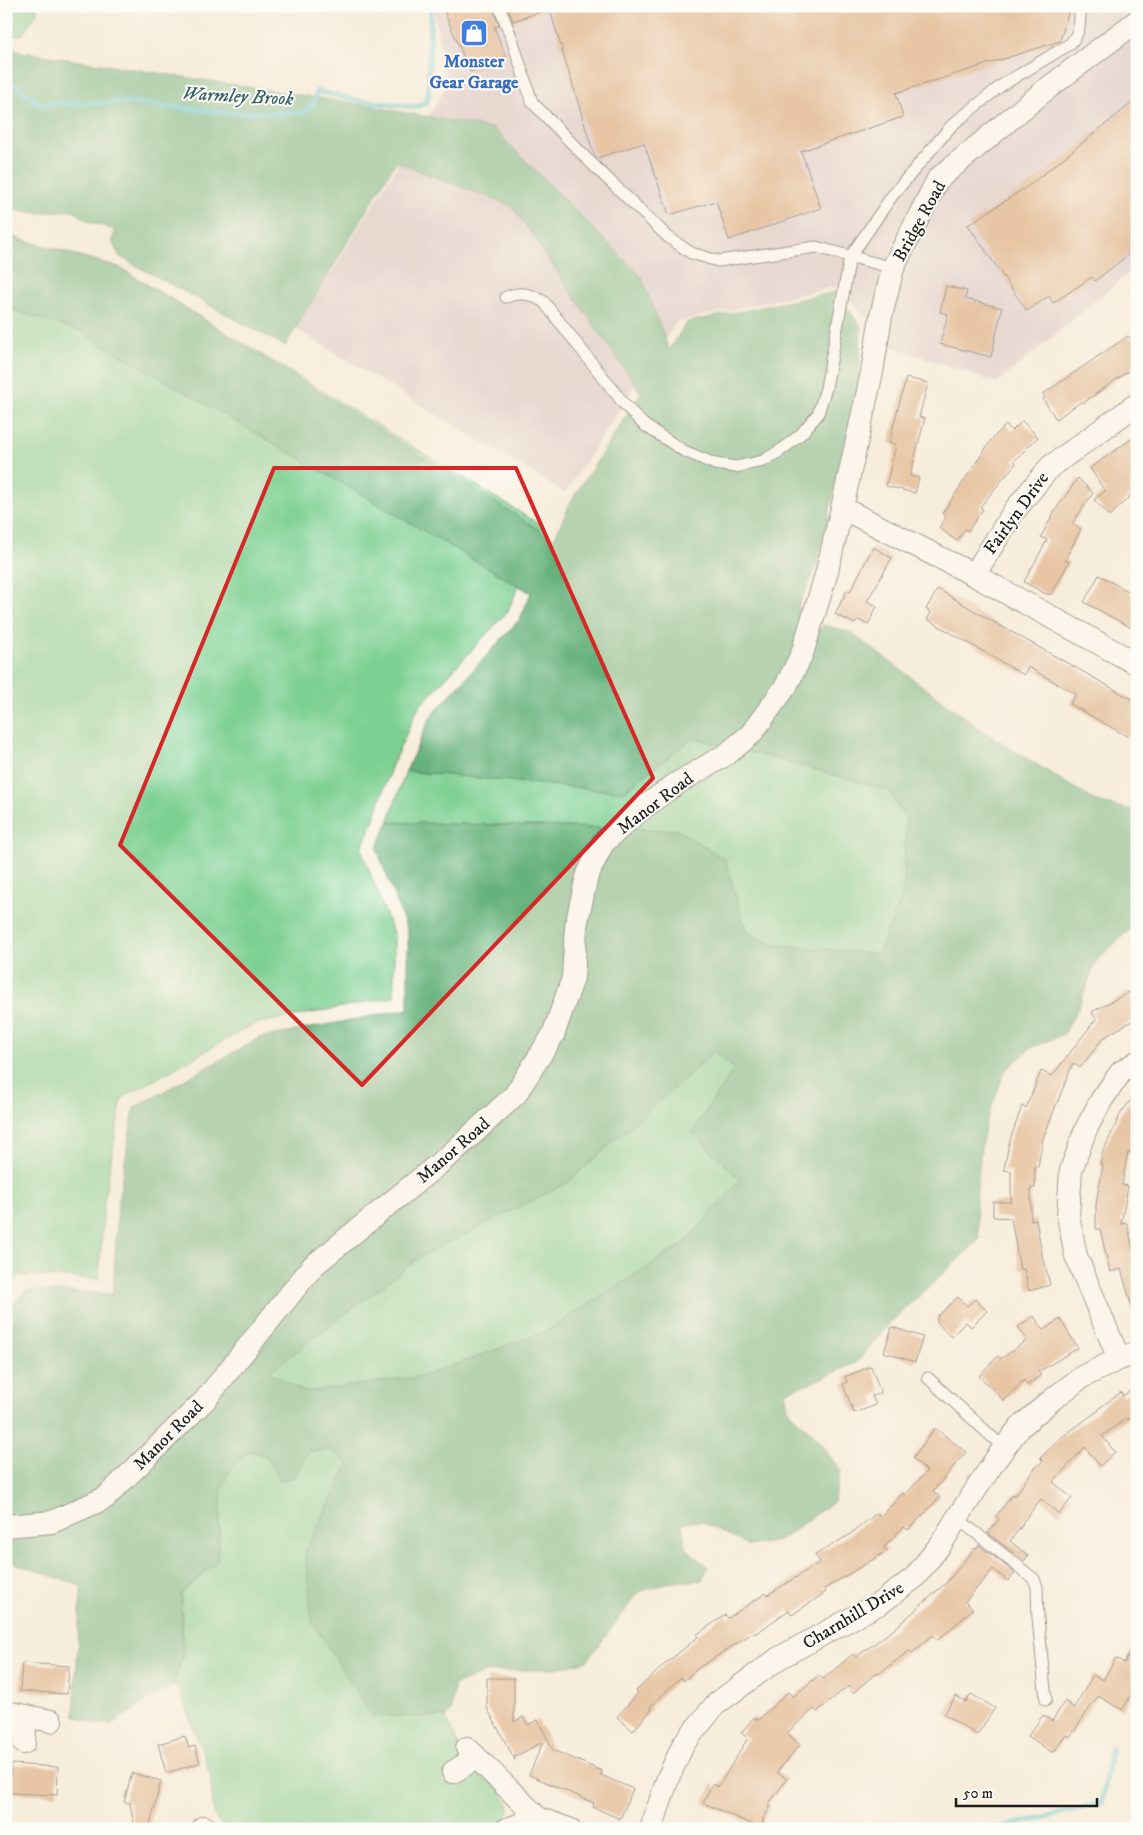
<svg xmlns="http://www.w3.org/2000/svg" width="1143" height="1835" font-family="'IM FELL DW Pica',serif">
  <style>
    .industrial { fill: #d2bec4 }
    .green { fill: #7dd092; stroke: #4c7657 }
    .forest { fill: #66b27c; stroke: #41674c; fill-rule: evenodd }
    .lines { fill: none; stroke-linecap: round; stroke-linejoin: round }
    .stream { stroke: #5ac6d3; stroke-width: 5.5 }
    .building { fill: #d49865 }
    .service-casing { stroke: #3d3b39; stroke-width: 13 }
    .minor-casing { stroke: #3d3b39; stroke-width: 24 }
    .service { stroke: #fff; stroke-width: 11 }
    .minor { stroke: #fff; stroke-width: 22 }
    .marked { fill: none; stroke: #d62828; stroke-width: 4; stroke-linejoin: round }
    .labels { text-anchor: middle; stroke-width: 4; stroke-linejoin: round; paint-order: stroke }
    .shop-label { font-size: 18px; font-weight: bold; fill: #366cbe; stroke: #fdfcf7 }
    .street-label { font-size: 18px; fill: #1c1c1c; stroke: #fdfcf7 }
    .water-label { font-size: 19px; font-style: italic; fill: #356065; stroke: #fdfcf7 }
  </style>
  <rect width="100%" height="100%" fill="#fdfcf7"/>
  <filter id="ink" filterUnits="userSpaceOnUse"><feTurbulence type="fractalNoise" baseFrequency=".02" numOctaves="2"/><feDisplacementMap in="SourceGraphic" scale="10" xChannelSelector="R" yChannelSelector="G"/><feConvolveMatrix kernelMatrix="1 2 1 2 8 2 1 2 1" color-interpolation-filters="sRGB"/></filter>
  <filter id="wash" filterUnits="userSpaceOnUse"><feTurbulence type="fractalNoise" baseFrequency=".0096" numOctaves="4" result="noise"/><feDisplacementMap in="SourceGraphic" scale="20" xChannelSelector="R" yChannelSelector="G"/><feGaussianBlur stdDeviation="1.12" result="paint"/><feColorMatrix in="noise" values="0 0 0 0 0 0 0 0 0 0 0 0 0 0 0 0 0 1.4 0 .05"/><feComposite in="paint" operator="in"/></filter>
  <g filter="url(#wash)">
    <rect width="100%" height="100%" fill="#f7eddb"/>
    <path class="industrial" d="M433,6H1137V266L997,383L888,345L839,286L676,322L565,493L296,329L447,86Z"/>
    <g class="green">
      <path d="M6,6H37V13L23,34L6,39Z"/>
      <path d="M6,235L119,267L544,527L508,611L418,708L392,765L375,816L361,849L394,936V997L254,1024L122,1098L104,1200L99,1279L19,1275L6,1291Z"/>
      <path d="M693,738L781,760L888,790L906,819L903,895L878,954L774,945L746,932L725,859L677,830L388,822L406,771L623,792Z"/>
      <path d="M714,1052L734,1069L692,1132L740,1180L685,1243L545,1332L423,1376L304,1392L269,1372L420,1257L567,1183Z"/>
      <path d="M333,1450L349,1464L372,1716L446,1717L461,1751L472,1770L500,1789L508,1802L509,1811L505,1820L487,1829H224L214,1815L210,1773L180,1692L173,1685L183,1656L181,1593L198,1579L217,1559L222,1487L232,1465L251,1451L265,1455L281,1480L294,1477L309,1451Z"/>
    </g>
    <path class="forest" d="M6,44L23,52L365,105L494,129L641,276L669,350L687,322L835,292L861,326L859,385L816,569L798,606L821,630L823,625L850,632L983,731L1097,802L1137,811V923L1096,961L1079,1006L1064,1034L1031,1048L1005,1071L986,1122L981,1150L976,1200L979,1240L890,1323L857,1362L823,1378L785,1392L789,1412L813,1434L841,1471L833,1502L779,1541L749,1546L701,1521L682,1523L686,1548L708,1567L702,1580L673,1582L639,1592L586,1662L551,1669L485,1672L455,1685L451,1711L446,1717L372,1716L312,1622L305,1552L349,1464L332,1450L309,1451L294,1477L280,1480L265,1455L251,1451L233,1465L222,1487L217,1561L181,1593L183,1656L173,1685L111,1724H94L74,1715L81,1586L6,1560V1313L26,1290L113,1294L118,1202L134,1108L259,1038L408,1009V933L377,849L388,822L677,830L725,859L746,932L774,945L878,954L903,895L906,819L888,790L781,760L693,738L623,792L406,771L431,716L520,619L531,593L83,333L6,307V236L118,267L554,539L571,501L641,393L512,206L396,162L285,346L120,257L112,242L115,230L89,222L73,210L42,213L6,210ZM714,1052L734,1069L692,1132L740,1180L685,1243L545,1332L424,1376L304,1392L269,1372L420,1257L567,1183Z"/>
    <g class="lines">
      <g class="stream">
        <path d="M6,78L39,104L129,102L229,113H304L314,103L317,91L360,101L416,107L427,102L428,97L431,6"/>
        <path d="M995,1829L1102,1803L1111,1749"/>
      </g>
    </g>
    <g id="blocks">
      <g class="building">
        <path d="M442,6H492L499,26L494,27L506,56L470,72Z"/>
        <path d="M507,6H1070L1060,41L896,93L903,117L801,151L821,208L729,240L716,201L669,215L644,143L597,158L594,155L549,7V9L513,21Z"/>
        <path d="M1137,99V248L1095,281L1092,277L1053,303L1049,296L1027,311L968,225L1031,184Z"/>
        <path d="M946,286L967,291L965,299L1002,308L991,357L940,344L948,314L940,312Z"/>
        <path d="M1137,335V365L1083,403L1082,401L1056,419L1043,399L1045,397L1043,394L1128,336L1131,339Z"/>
        <path d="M906,378L928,383L919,417L925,418L910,476L919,478L915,493L886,486L896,445L889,443Z"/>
        <path d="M1022,421L1038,437L1014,461L1016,463L980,507L983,509L968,531L965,529L957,541L939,528L946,516L942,514L992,439L1006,425L1012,431Z"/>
        <path d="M1137,435V489L1110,516L1094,500L1105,491L1090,468Z"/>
        <path d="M1078,478L1093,493L1072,524L1081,529L1065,560L1069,562L1052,594H1046L1024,582L1047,540L1041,537L1054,512Z"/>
        <path d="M873,547L892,558L867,601L877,606L868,625L858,620L855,624L835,614L847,590L850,592Z"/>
        <path d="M1099,575L1137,596V631L1084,602Z"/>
        <path d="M938,589L983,616L1137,702V742L1070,704L1076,694L1028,667L1024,675L927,619L931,613L926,609Z"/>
        <path d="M1129,992L1137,1005V1018L1103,1038L1080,1068L1073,1063L1043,1138L1038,1167L1035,1166V1188H1031V1220L1036,1219L1043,1260H1044L1050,1285L1029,1291L1024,1269L1020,1270L1011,1218L993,1217V1202H1011V1171L1004,1170L1009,1143L1022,1106L1026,1108L1041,1071L1052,1076L1096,1019L1092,1012Z"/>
        <path d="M1137,1092V1157L1128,1152L1122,1185L1128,1186L1121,1224L1127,1223L1137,1266V1310L1133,1311L1121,1269L1110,1272L1100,1229H1096V1204L1103,1165H1100L1102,1154L1121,1113Z"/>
        <path d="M958,1297L967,1306L975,1299L987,1311L971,1327L966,1322L951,1337L937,1322V1317Z"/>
        <path d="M1034,1316L1043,1330L1060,1319L1078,1348L1038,1372L1041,1375L1027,1385L1024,1380L1004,1401L979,1376L998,1356L1001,1359L1027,1340L1018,1327Z"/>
        <path d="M892,1327L923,1337L915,1362L884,1352Z"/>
        <path d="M871,1366L881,1393L872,1396L876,1405L854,1413L843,1384L847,1382L845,1377Z"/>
        <path d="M1137,1386V1413L1128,1420L1127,1418L1102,1436L1115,1452L1100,1466L1085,1447L1053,1482L1072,1498L1059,1514L1041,1499L1022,1523L1023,1524L1010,1541L1028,1556L1024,1561L988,1533L999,1519L996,1516L1013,1494L1015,1496L1034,1469L1043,1461L1040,1458L1062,1437L1099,1410L1098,1409L1121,1392L1123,1396Z"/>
        <path d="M935,1428L966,1452L933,1491L940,1497L908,1530L904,1527L884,1547L887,1551L824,1589L826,1592L792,1615L789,1610L755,1634L754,1632L694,1671L684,1681L681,1677L650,1707L652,1709L633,1731L617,1717L638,1693L636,1691L665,1664L698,1637L696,1635L725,1615L728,1618L766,1593L768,1595L820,1562L815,1555L849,1535L877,1513L880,1517L903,1493L905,1495L927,1471L913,1458Z"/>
        <path d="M979,1545L1015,1573L1008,1581L993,1569L965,1602L973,1609L938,1640L933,1635L912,1653L909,1651L877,1675L876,1673L853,1693L848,1686L817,1712L814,1709L787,1733L800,1745L777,1772L787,1779L768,1805L771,1806L763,1819V1829L703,1803L712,1784L718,1787L748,1738L741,1733L754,1717L758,1720L788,1692L793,1697L819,1675L823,1679L853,1654L856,1657L893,1630L947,1582L975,1548L976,1549Z"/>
        <path d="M1137,1641V1685L1122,1710L1098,1696L1070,1737L1066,1735L1053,1753L1028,1736L1043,1715L1052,1721L1065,1701L1074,1708L1093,1675L1103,1680L1116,1658L1124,1663Z"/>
        <path d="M22,1663L69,1666L67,1694L20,1691Z"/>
        <path d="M487,1678H514V1722L523,1717L528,1725L538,1720L553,1750L602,1771L601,1775L633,1789L620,1819L593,1807L594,1803L529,1775L543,1742L514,1757L515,1760L487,1708Z"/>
        <path d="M971,1694L995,1708L977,1735L944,1714L956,1696L966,1702Z"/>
        <path d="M185,1736L189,1748L195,1746L200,1763L166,1773L158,1744Z"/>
        <path d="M11,1764L58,1767L57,1795L9,1793Z"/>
        <path d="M132,1773L161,1781L149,1829H135L130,1803L124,1802Z"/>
      </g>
    </g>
  </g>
  <g filter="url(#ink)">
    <use href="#blocks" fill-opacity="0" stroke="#3d3b39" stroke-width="1"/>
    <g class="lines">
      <g class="service-casing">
        <g id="service">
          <path d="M499,6L512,39L532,102L588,160L668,237L691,253L718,261L816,247L893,268"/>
          <path d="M506,297C522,291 531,294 544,302L624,404L644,425L684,451L715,464L736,467L763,461L784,448L801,434L818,414L826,388L850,257L892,196L952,125L1002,85L1070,44C1081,32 1080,21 1080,6"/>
          <path d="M928,1378L1004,1448"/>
          <path d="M957,1518L1034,1579L1037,1587L1038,1618L1046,1700"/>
        </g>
      </g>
      <g class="minor-casing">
        <g id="minor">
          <path d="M842,508L974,575L1137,664"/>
          <path d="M974,575L1014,511L1050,467L1137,404"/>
          <path d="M1119,1359L1076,1256L1068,1216L1071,1170L1086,1129L1102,1099L1121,1072L1137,1062"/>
          <path d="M6,1526L52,1522L105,1498L205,1400L313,1266L452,1153L515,1095L553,1035L573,978L576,926L587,876L603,843L640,810L676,784L727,754L751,734L786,686L802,654L826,575L842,508L872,372L881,316L893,268L938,179L1044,91L1137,21"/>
          <path d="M6,1712L51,1721"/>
          <path d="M24,1743L26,1716"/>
          <path d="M467,1748L538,1818"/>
          <path d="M453,1772L476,1758"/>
          <path d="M204,1827L206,1829"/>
          <path d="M507,1829L538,1818L569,1829"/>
          <path d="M651,1829L668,1778L684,1743L716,1704L779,1658L882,1602L914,1578L941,1544L957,1518L996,1459L1019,1428L1053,1399L1082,1377L1119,1359L1137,1353"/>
        </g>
      </g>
      <use href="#service" class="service"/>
      <use href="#minor" class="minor"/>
    </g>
  </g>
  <path d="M0 0H1143V1835H0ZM274,468H516L653,778L362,1085L120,845Z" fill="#f7eddb" fill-opacity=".55" fill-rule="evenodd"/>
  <path class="marked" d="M274,468H516L653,778L362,1085L120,845Z"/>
  <defs>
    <g id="shop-square" transform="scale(1.4375)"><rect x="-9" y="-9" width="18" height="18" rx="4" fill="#3f7fe0" stroke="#fdfcf7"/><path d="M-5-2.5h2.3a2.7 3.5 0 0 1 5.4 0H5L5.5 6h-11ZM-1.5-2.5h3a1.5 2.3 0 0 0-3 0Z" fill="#fff"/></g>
  </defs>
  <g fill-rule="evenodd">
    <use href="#shop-square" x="474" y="33"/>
  </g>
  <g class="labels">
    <g class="shop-label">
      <text x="474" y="67">Monster<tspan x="474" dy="21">Gear Garage</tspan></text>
    </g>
    <g class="street-label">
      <text transform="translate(919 221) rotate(-61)" y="6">Bridge Road</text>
      <text transform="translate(1016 513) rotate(-54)" y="6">Fairlyn Drive</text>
      <text transform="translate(655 803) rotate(-37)" y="6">Manor Road</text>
      <text transform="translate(453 1150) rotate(-41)" y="6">Manor Road</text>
      <text transform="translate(168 1435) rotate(-45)" y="6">Manor Road</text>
      <text transform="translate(853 1615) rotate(-31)" y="6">Charnhill Drive</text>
    </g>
    <g class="water-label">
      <text transform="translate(238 95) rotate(3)" y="7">Warmley Brook</text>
    </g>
  </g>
  <rect width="1143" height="1835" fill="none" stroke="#fdfcf7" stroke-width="25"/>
  <path d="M956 1798v8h141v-8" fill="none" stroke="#1c1c1c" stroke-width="2.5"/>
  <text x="963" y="1798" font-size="15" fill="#1c1c1c" stroke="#fdfcf7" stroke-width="4" paint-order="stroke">50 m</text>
</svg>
